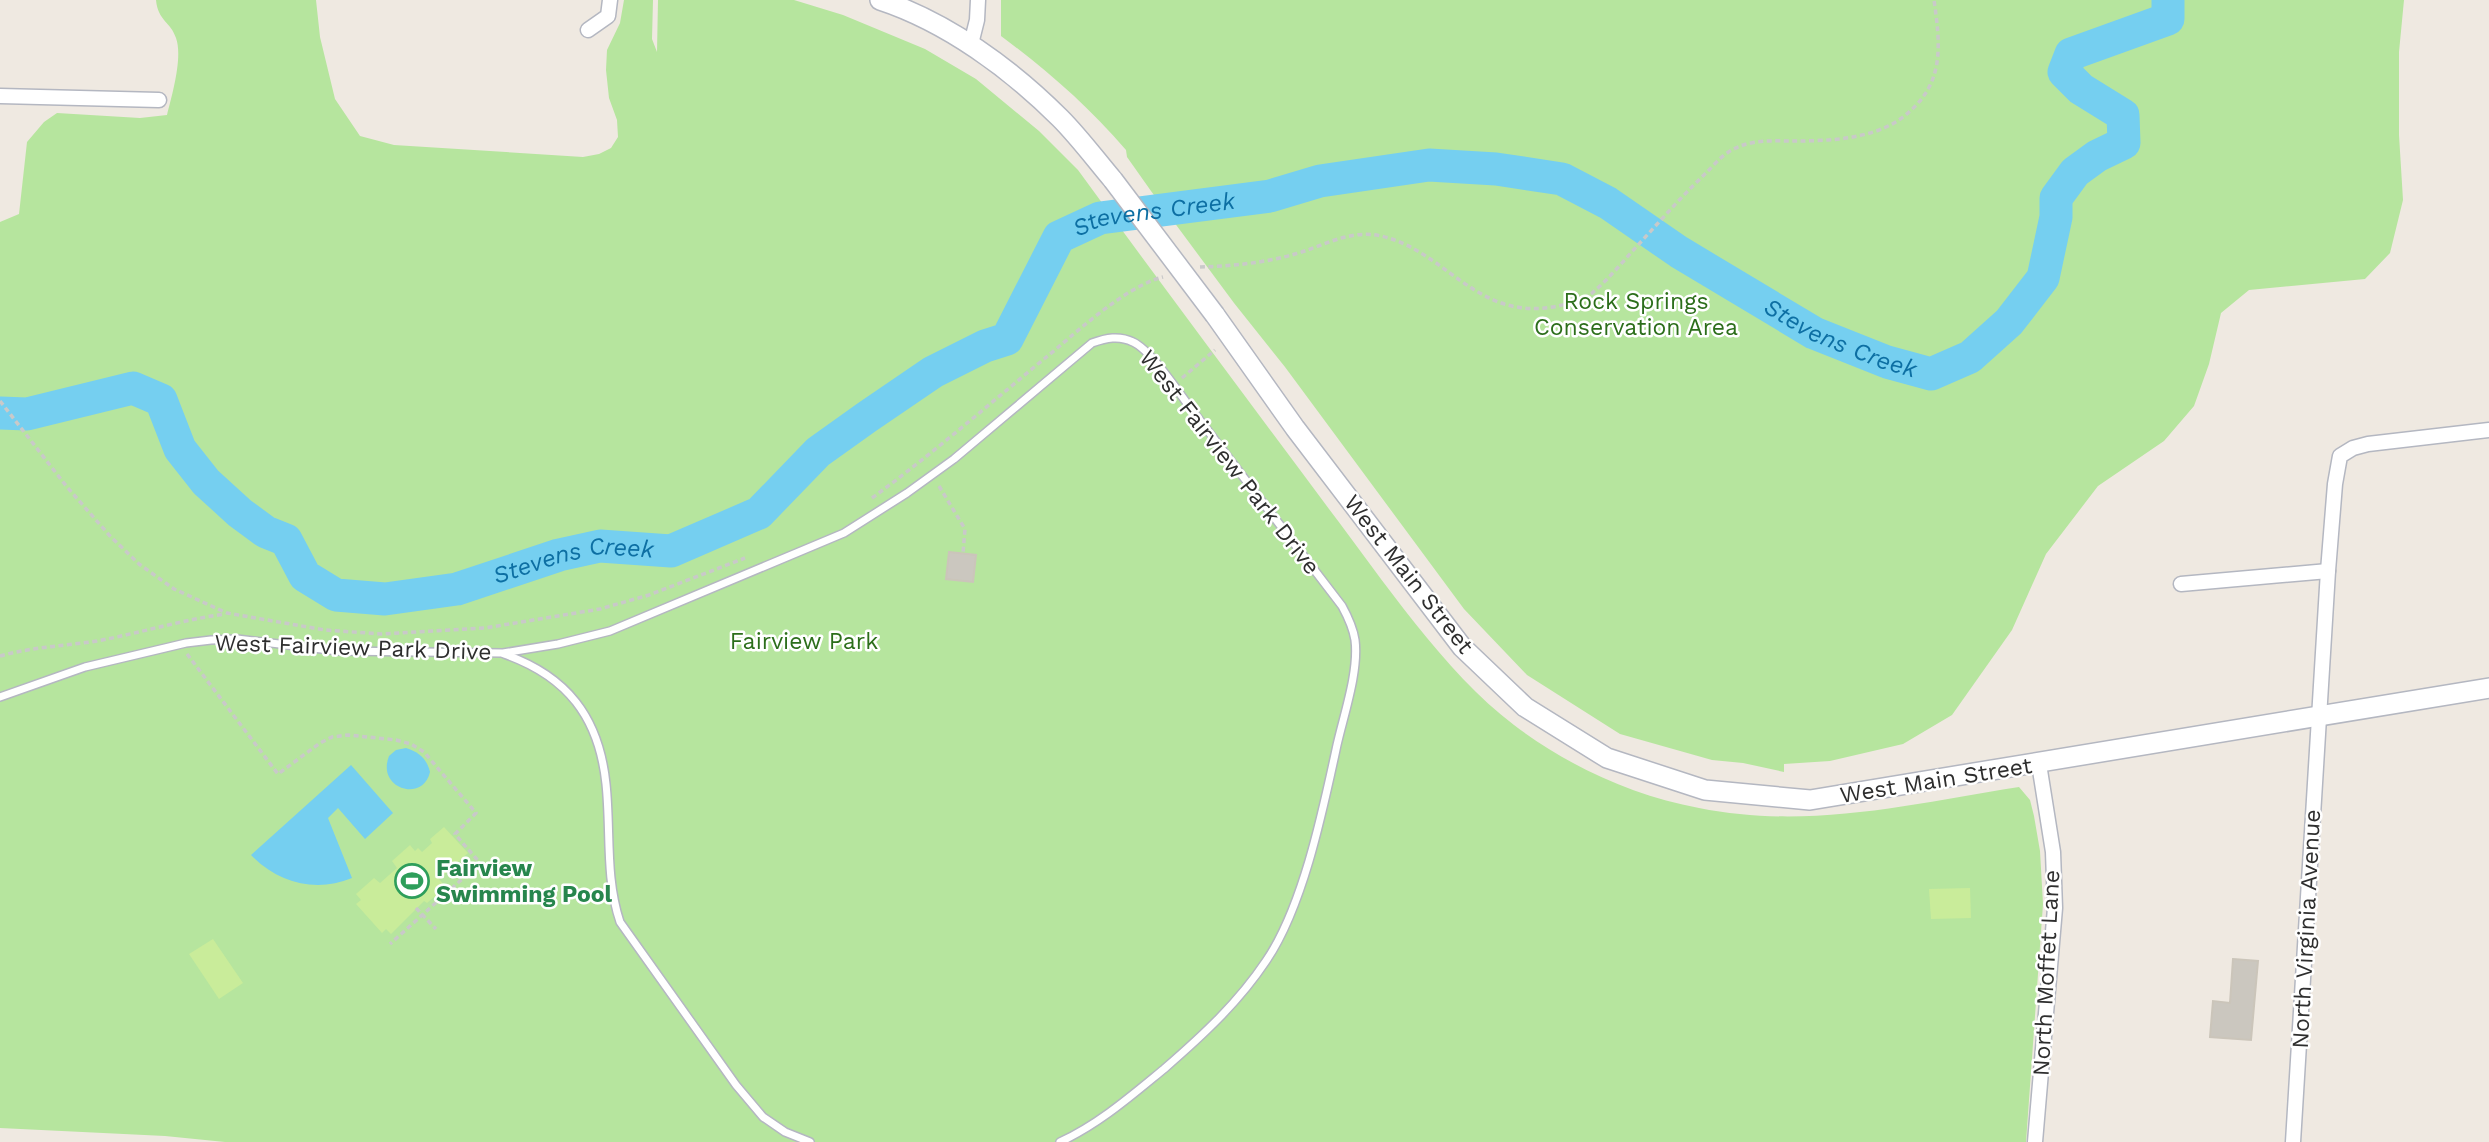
<svg xmlns="http://www.w3.org/2000/svg" width="2489" height="1142" font-family="'Work Sans',sans-serif">
  <style>
    .green { fill: #b6e59e }
    .pitch { fill: #c9ec9a }
    .water { fill: #75cff0 }
    .lines { fill: none; stroke-linecap: round; stroke-linejoin: round }
    .river { stroke: #75cff0; stroke-width: 33 }
    .building { fill: #cbc7bf; stroke: #cbc5ba; stroke-width: 2 }
    .service-casing { stroke: #b4b7c1; stroke-width: 10 }
    .minor-casing { stroke: #b4b7c1; stroke-width: 17 }
    .tertiary-casing { stroke: #b4b7c1; stroke-width: 22 }
    .path { stroke: #c9c9c9; stroke-width: 3.5; stroke-dasharray: 5 3.5; stroke-linecap: butt }
    .service { stroke: #fff; stroke-width: 7 }
    .minor { stroke: #fff; stroke-width: 14 }
    .tertiary { stroke: #fff; stroke-width: 19 }
    .tertiary-bridge-casing { stroke: #b4b7c1; stroke-width: 22; stroke-linecap: butt }
    .tertiary-bridge { stroke: #fff; stroke-width: 19 }
    .labels { text-anchor: middle; stroke-width: 5; stroke-linejoin: round; paint-order: stroke }
    .park-label { font-size: 23px; fill: #2c6e1b; stroke: #fff }
    .street-label { font-size: 23px; fill: #2e2e2e; stroke: #fff }
    .leisure-label { font-size: 23px; font-weight: bold; fill: #27864d; stroke: #fff; text-anchor: start }
    .water-label { font-size: 24px; font-style: italic; fill: #0d6fa3; stroke: #fff }
  </style>
  <rect width="100%" height="100%" fill="#efe9e1"/>
  <g class="green">
    <path d="M156,0H316L320,37L335,99L360,136L394,145L583,157L599,154L611,148L618,137L617,120L609,98L606,70L607,50L620,23L624,0H653L652,39L657,52L658,0H794L843,15L925,49L976,79L1039,131L1078,170C1161,284 1245,396 1329,509C1383,580 1444,672 1514,725C1568,766 1633,796 1699,808C1808,830 1912,804 2019,787L2030,800L2034,816L2040,851L2043,904L2026,1142H225L165,1136L0,1128V222L19,214L27,142L44,122L57,113L140,118L167,115C172,95 183,57 176,38C171,22 158,21 156,0Z"/>
    <path d="M1001,0H2404L2399,52V135L2403,200L2390,253L2365,279L2249,290L2221,313L2209,364L2194,406L2164,441L2098,486L2046,554L2012,630L1952,715L1903,744L1830,761L1784,764V772L1743,763L1712,760L1620,734L1527,675L1464,609L1285,367L1234,303L1151,191L1127,157L1126,150C1088,106 1048,71 1001,36Z"/>
  </g>
  <g class="pitch">
    <path d="M444,827L468,853L439,879L446,887L427,903L424,901L391,934L386,929L382,933L356,904L361,900L356,894L374,878L380,883L397,868L392,861L410,845L415,851L418,848L422,852L432,843L430,839Z"/>
    <path d="M1970,888L1971,918L1931,919L1929,889Z"/>
    <path d="M213,939L243,983L219,999L189,954Z"/>
  </g>
  <g class="water">
    <path d="M406,748C419,752 427,759 430,772C423,803 376,789 389,756L396,750Z"/>
    <path d="M351,765L393,813L365,839L338,808L328,818L352,878C316,893 278,883 251,855Z"/>
  </g>
  <g class="lines">
    <path class="river" id="s1" d="M0,413L27,414L133,388L161,400L180,449L206,482L240,513L266,532L286,540L305,576L336,595L385,599L457,589L559,555L600,546L671,551L759,513L818,452L867,417L933,372L985,346L1007,339L1059,237L1100,218L1270,196L1320,181L1429,165L1496,169L1562,179L1608,203L1679,252L1814,333L1887,362L1931,374L1970,357L2009,322L2043,278L2056,217V198L2075,172L2097,156L2124,143L2123,115L2081,89L2064,72L2071,54L2168,19V0"/>
  </g>
  <g class="building">
    <path d="M949,552L976,555L973,582L946,579Z"/>
    <path d="M2233,959L2258,961L2251,1040L2210,1037L2213,1001L2230,1003Z"/>
  </g>
  <g class="lines">
    <g class="service-casing">
      <g id="service">
        <path d="M504,654C567,676 599,717 606,784C611,831 605,877 620,922L736,1085L763,1117L785,1132L810,1142"/>
        <path d="M0,697L85,667L186,643L211,640L237,639L338,651L503,653L558,644L610,631L844,533L907,493L954,459L1092,343C1106,338 1119,335 1133,342C1151,350 1179,393 1192,410C1242,475 1292,541 1342,606C1348,617 1353,627 1355,640C1359,671 1344,714 1337,745C1323,810 1303,907 1266,961C1238,1003 1202,1036 1164,1069C1131,1096 1099,1124 1060,1142"/>
      </g>
    </g>
    <g class="minor-casing">
      <g id="minor">
        <path d="M588,30L608,16L610,0"/>
        <path d="M971,44L977,20L978,0"/>
        <path d="M0,96L159,100"/>
        <path d="M2181,584L2328,571"/>
        <path d="M2035,1142L2055,908L2053,852L2039,764"/>
        <path d="M2293,1142L2328,571L2335,484L2340,456L2353,448L2368,444L2489,430"/>
      </g>
    </g>
    <g class="tertiary-casing">
      <g id="tertiary">
        <path d="M880,0C947,22 1011,69 1060,118C1079,137 1096,160 1113,180"/>
        <path d="M1215,315L1295,428L1462,647L1525,707L1607,758L1705,790L1810,800L2489,688"/>
      </g>
    </g>
    <g class="path">
      <path d="M1200,267C1231,266 1265,263 1295,254C1324,246 1349,229 1381,236C1447,251 1477,323 1558,306C1568,304 1584,299 1592,293C1609,279 1624,260 1639,244C1661,220 1682,196 1705,174C1713,166 1722,155 1732,150C1751,139 1773,141 1794,141C1832,141 1880,139 1909,112C1945,81 1940,43 1934,0"/>
      <path d="M1182,378L1215,350"/>
      <path d="M0,401L67,487L110,536L139,564L174,589L227,613L325,630L382,634L485,628L600,609L649,595L745,558"/>
      <path d="M939,486L965,529L963,553"/>
      <path d="M872,498C931,455 987,406 1044,359C1076,333 1124,287 1163,277"/>
      <path d="M187,654L278,774L320,743L332,737L348,735L396,740L411,744L424,752L476,813L455,834L480,863L390,944"/>
      <path d="M0,656C32,647 64,646 97,641C140,633 181,620 225,614"/>
      <path d="M416,908L436,929"/>
    </g>
    <use href="#service" class="service"/>
    <use href="#minor" class="minor"/>
    <use href="#tertiary" class="tertiary"/>
    <g class="tertiary-bridge-casing">
      <path id="tertiary-bridge" d="M1113,180L1215,315"/>
    </g>
    <use href="#tertiary-bridge" class="tertiary-bridge"/>
  </g>
  <defs>
    <g id="stadium-ring" transform="scale(1.75)"><circle r="9.5" fill="#fff" stroke="#2e9e5b" stroke-width="1.5"/><path d="M0-5a6.5 5 0 1 0 0 10a6.5 5 0 1 0 0-10ZM-3.5-1.8h7v3.6h-7Z" fill="#2e9e5b"/></g>
  </defs>
  <g fill-rule="evenodd">
    <use href="#stadium-ring" x="412" y="881"/>
  </g>
  <g class="labels">
    <g class="park-label">
      <text x="1636" y="309">Rock Springs<tspan x="1636" dy="26">Conservation Area</tspan></text>
      <text x="804" y="649">Fairview Park</text>
    </g>
    <g class="street-label">
      <text transform="translate(1230 462) rotate(52)" y="8">West Fairview Park Drive</text>
      <text transform="translate(1409 574) rotate(52)" y="8">West Main Street</text>
      <text transform="translate(353 647) rotate(2)" y="8">West Fairview Park Drive</text>
      <text transform="translate(1936 780) rotate(-9)" y="8">West Main Street</text>
      <text transform="translate(2306 929) rotate(-87)" y="8">North Virginia Avenue</text>
      <text transform="translate(2046 973) rotate(-87)" y="8">North Moffet Lane</text>
    </g>
    <g class="leisure-label">
      <text x="436" y="876">Fairview<tspan x="436" dy="26">Swimming Pool</tspan></text>
    </g>
    <g class="water-label">
      <text dy="8" stroke="none"><textPath href="#s1" startOffset="1396">Stevens Creek</textPath></text>
      <text dy="8" stroke="none"><textPath href="#s1" startOffset="2132">Stevens Creek</textPath></text>
      <text dy="8" stroke="none"><textPath href="#s1" startOffset="681">Stevens Creek</textPath></text>
    </g>
  </g>
</svg>
